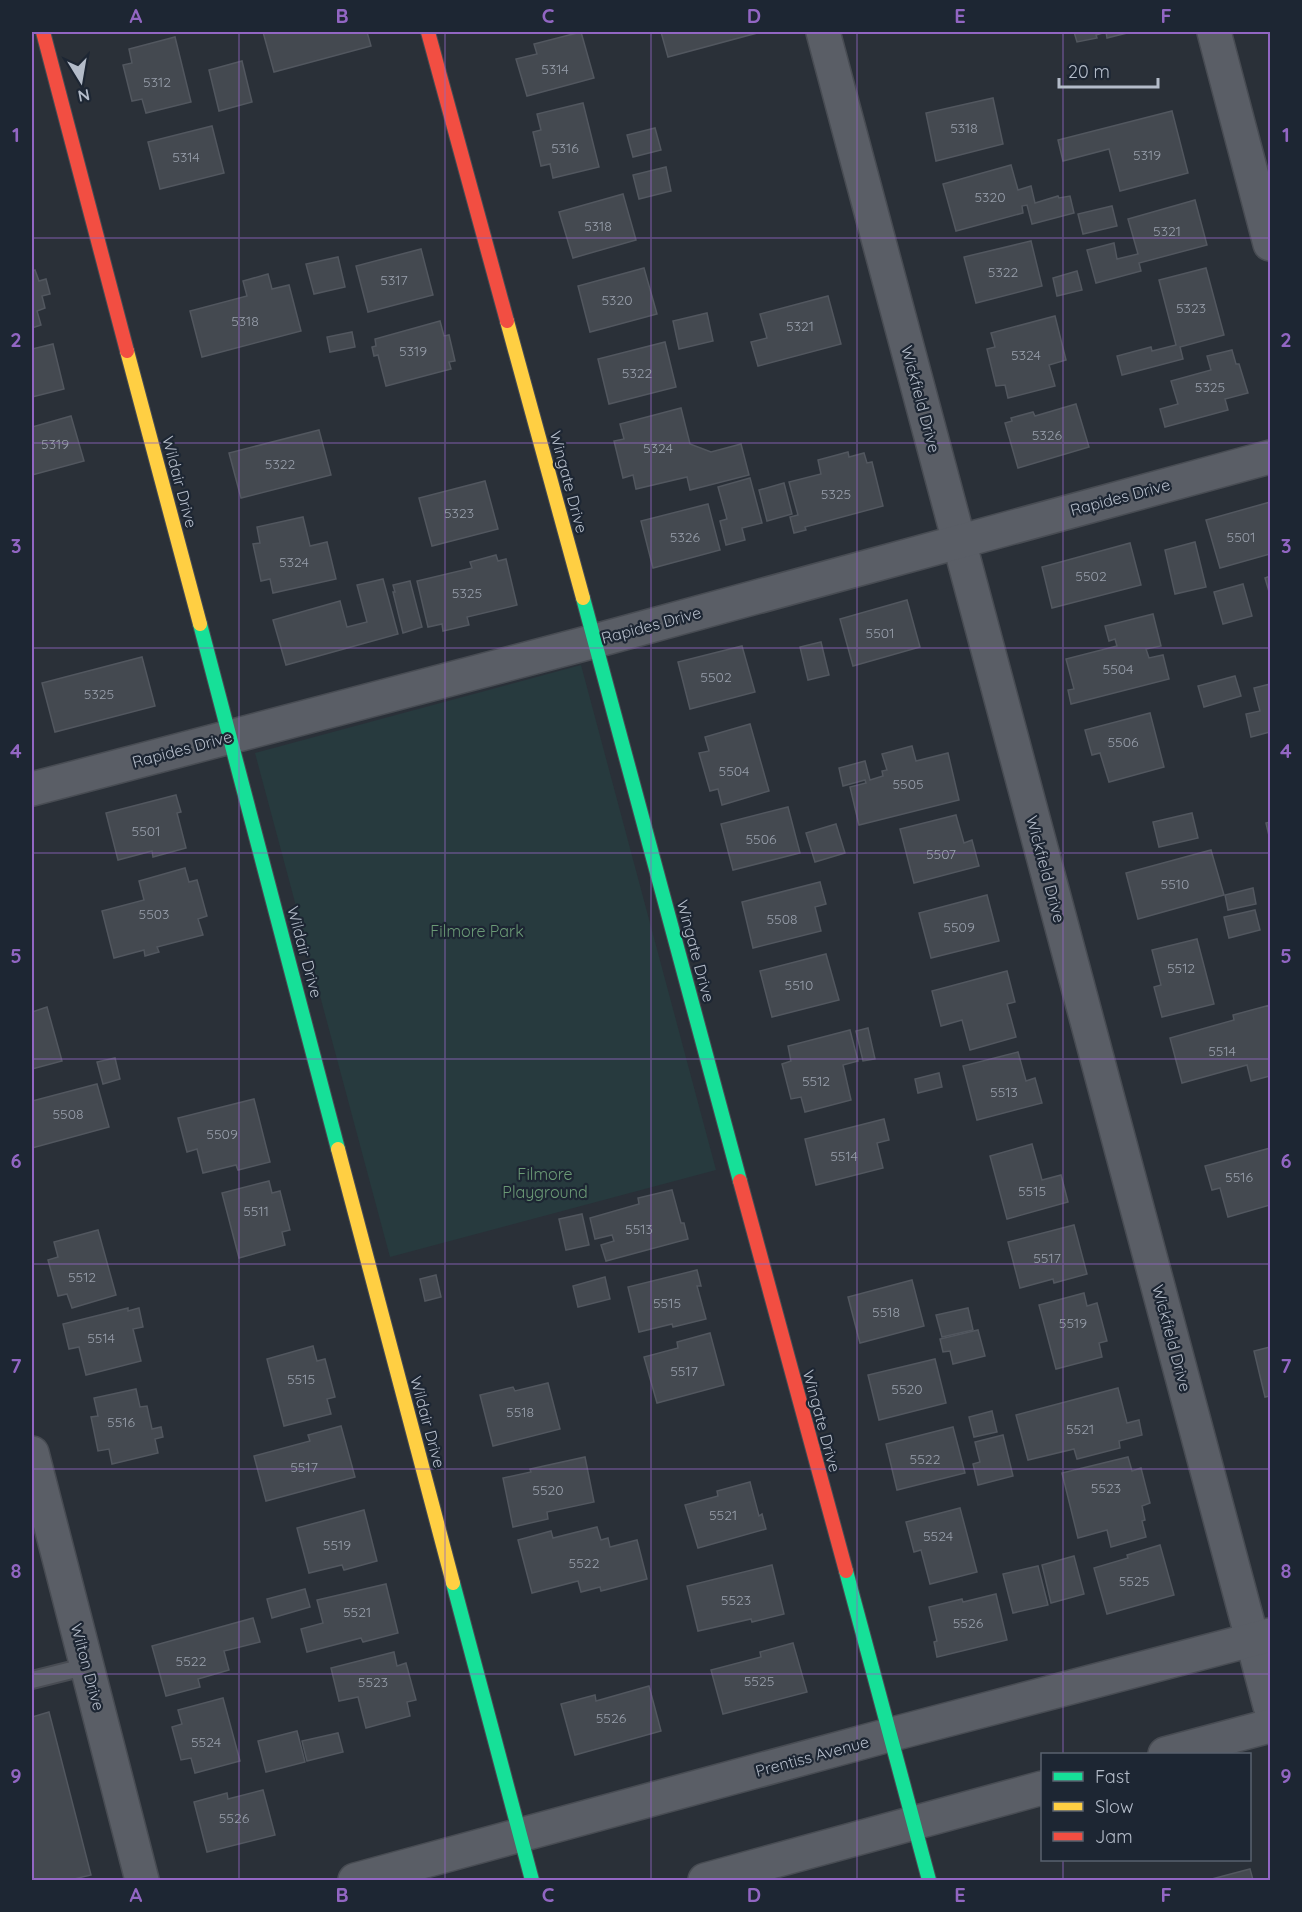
<svg xmlns="http://www.w3.org/2000/svg" width="1302" height="1912" font-family="Quicksand,sans-serif">
  <style>
    .green { fill: #273a3e }
    .building { fill: #444950; stroke: #52575f; stroke-width: 1.5 }
    .lines { fill: none; stroke-linecap: round; stroke-linejoin: round }
    .lane-casing { stroke: #484c53; stroke-width: 20 }
    .street-casing { stroke: #484c53; stroke-width: 36 }
    .fast-casing { stroke: #484c53; stroke-width: 16 }
    .slow-casing { stroke: #484c53; stroke-width: 16 }
    .jam-casing { stroke: #484c53; stroke-width: 16 }
    .lane { stroke: #5a5e66; stroke-width: 16 }
    .street { stroke: #5a5e66; stroke-width: 33 }
    .fast { stroke: #16e098; stroke-width: 14 }
    .slow { stroke: #ffcf43; stroke-width: 14 }
    .jam { stroke: #f24e42; stroke-width: 14 }
    .grid { fill: none; stroke: #9266c3; stroke-width: 1.5; stroke-opacity: 0.55 }
    .labels { text-anchor: middle; stroke-width: 4.5; stroke-linejoin: round; paint-order: stroke }
    .number-label { font-size: 14px; fill: #989fab }
    .street-label { font-size: 16px; fill: #b4bcc9; stroke: #1d2633 }
    .park-label { font-size: 16px; fill: #6b9a76; stroke: #1d2633 }
    .neatline { fill: none; stroke: #9266c3; stroke-width: 2 }
    .grid-label { font-size: 20px; text-anchor: middle; font-weight: bold; fill: #9266c3 }
  </style>
  <rect width="100%" height="100%" fill="#2a3038"/>
  <path class="green" d="M581,665L716,1170L390,1257L255,753Z"/>
  <g class="building">
    <path d="M263,32H367L371,46L274,72Z"/>
    <path d="M581,32L594,78L527,96L516,59L537,54L534,44Z"/>
    <path d="M661,32H756L757,33L668,57Z"/>
    <path d="M1074,32H1131L1107,38L1106,32L1096,35L1097,38L1077,42Z"/>
    <path d="M175,37L191,102L146,113L142,99L132,101L123,65L132,63L129,49Z"/>
    <path d="M242,61L252,102L219,111L209,70Z"/>
    <path d="M993,98L1003,144L936,161L926,113Z"/>
    <path d="M583,103L599,167L553,178L550,164L541,166L533,132L541,130L537,114Z"/>
    <path d="M1172,111L1188,173L1120,191L1109,149L1063,161L1058,140Z"/>
    <path d="M212,126L224,173L160,189L148,142Z"/>
    <path d="M655,128L661,150L633,157L627,135Z"/>
    <path d="M1011,165L1018,190L1031,186L1035,203L1058,196L1059,198L1070,196L1074,213L1032,224L1027,205L1022,206L1023,213L956,231L943,184Z"/>
    <path d="M666,167L671,191L639,199L633,175Z"/>
    <path d="M623,194L636,240L573,258L559,212Z"/>
    <path d="M1195,200L1207,245L1139,263L1141,271L1096,283L1087,250L1114,243L1117,259L1138,254L1128,219Z"/>
    <path d="M1112,206L1117,226L1083,234L1078,214Z"/>
    <path d="M1031,241L1042,286L976,303L964,257Z"/>
    <path d="M421,249L433,295L368,312L356,266Z"/>
    <path d="M338,257L345,287L314,294L306,264Z"/>
    <path d="M644,268L657,314L590,332L578,286Z"/>
    <path d="M1206,268L1224,335L1180,347L1183,359L1122,375L1117,356L1151,347L1152,351L1176,345L1159,280Z"/>
    <path d="M35,270L39,281L46,279L50,294L42,296L45,308L37,311L41,325L32,328V271Z"/>
    <path d="M1077,271L1082,290L1057,296L1053,278Z"/>
    <path d="M268,274L272,289L289,285L301,331L202,357L190,311L247,296L243,281Z"/>
    <path d="M828,296L841,344L758,366L751,342L767,338L760,314Z"/>
    <path d="M707,313L713,341L679,349L673,321Z"/>
    <path d="M1055,316L1066,360L1049,365L1055,386L1008,398L1005,385L996,386L987,349L995,347L991,333Z"/>
    <path d="M440,321L444,336L449,335L455,361L449,362L451,369L386,386L378,355L374,356L372,347L376,346L375,339Z"/>
    <path d="M352,332L355,347L330,352L327,337Z"/>
    <path d="M665,342L676,387L609,404L598,359Z"/>
    <path d="M53,344L64,389L32,397V349Z"/>
    <path d="M1232,350L1236,364H1239L1248,393L1225,399L1228,410L1165,427L1160,409L1178,404L1171,381L1211,370L1207,356Z"/>
    <path d="M1076,404L1089,447L1018,468L1005,423L1012,421L1011,418L1033,412L1035,416Z"/>
    <path d="M681,408L690,444L711,452L741,444L749,475L690,490L687,477L636,489L633,475L623,478L614,441L624,439L620,424Z"/>
    <path d="M71,416L84,461L32,475V427Z"/>
    <path d="M319,430L331,475L241,498L229,453Z"/>
    <path d="M848,452L849,457L864,453L867,463L872,462L883,506L805,527L806,530L794,533L790,517L798,515L789,482L821,474L818,460Z"/>
    <path d="M750,478L762,523L742,528L745,540L726,545L720,521L727,519L718,487Z"/>
    <path d="M485,481L498,529L432,546L419,498Z"/>
    <path d="M784,483L792,514L767,521L759,490Z"/>
    <path d="M1270,502V554L1220,568L1206,520Z"/>
    <path d="M708,504L720,550L653,568L641,521Z"/>
    <path d="M303,517L310,546L327,542L336,579L273,593L270,579L261,581L253,544L260,543L257,527Z"/>
    <path d="M1195,542L1206,587L1175,594L1165,550Z"/>
    <path d="M1130,543L1141,585L1052,608L1042,567Z"/>
    <path d="M496,555L498,561L506,559L517,605L467,617L469,625L443,631L442,624L428,627L417,581L472,568L470,562Z"/>
    <path d="M1270,576V595L1265,578Z"/>
    <path d="M383,579L398,634L286,665L273,620L340,601L347,627L367,622L357,585Z"/>
    <path d="M410,581L422,627L403,633L393,592H395L393,585Z"/>
    <path d="M1243,584L1252,616L1223,624L1214,592Z"/>
    <path d="M907,600L920,647L853,666L840,619Z"/>
    <path d="M1153,614L1161,646L1146,649L1149,658L1163,655L1169,679L1071,704L1068,690L1074,689L1066,659L1117,646L1115,639L1109,641L1105,626Z"/>
    <path d="M821,642L829,675L808,680L800,647Z"/>
    <path d="M742,646L755,692L690,709L678,662Z"/>
    <path d="M142,657L155,706L55,732L42,683Z"/>
    <path d="M1235,676L1241,696L1204,707L1198,686Z"/>
    <path d="M1270,684V732L1251,737L1246,714L1260,711L1254,688Z"/>
    <path d="M1150,713L1164,767L1109,782L1100,753L1092,755L1085,730Z"/>
    <path d="M750,724L769,791L722,805L718,789L710,791L699,753L709,751L705,737Z"/>
    <path d="M912,746L916,761L948,753L959,800L859,825L850,787L866,783L865,780L843,786L839,768L865,761L870,780L883,776L882,771L887,770L882,754Z"/>
    <path d="M176,795L181,812L177,813L186,848L153,857L152,851L118,860L106,813Z"/>
    <path d="M788,807L800,853L733,870L721,824Z"/>
    <path d="M1192,813L1198,838L1159,847L1153,822Z"/>
    <path d="M956,815L964,843L972,840L979,866L914,883L900,829Z"/>
    <path d="M1270,822V840L1266,823Z"/>
    <path d="M836,824L845,853L815,862L806,833Z"/>
    <path d="M1211,850L1224,895L1138,919L1126,873Z"/>
    <path d="M185,868L189,882L197,880L207,916L198,919L203,935L157,947L159,952L145,956L144,950L114,958L102,911L144,900L139,881Z"/>
    <path d="M820,882L826,904L815,907L821,931L753,948L742,902Z"/>
    <path d="M1253,888L1256,904L1228,910L1225,895Z"/>
    <path d="M987,895L999,941L931,958L919,913Z"/>
    <path d="M1255,910L1260,930L1229,938L1224,917Z"/>
    <path d="M1197,939L1214,1004L1162,1017L1154,987L1161,985L1152,950Z"/>
    <path d="M826,954L839,1000L772,1017L760,971Z"/>
    <path d="M1007,971L1015,1002L1007,1004L1016,1037L970,1050L962,1020L941,1026L932,991Z"/>
    <path d="M1270,1005V1076L1251,1081L1247,1065L1182,1083L1170,1038L1234,1020L1233,1015Z"/>
    <path d="M47,1007L62,1061L32,1069V1012Z"/>
    <path d="M868,1028L875,1059L863,1061L856,1031Z"/>
    <path d="M850,1030L858,1061L843,1065L851,1100L805,1112L801,1097L791,1099L782,1064L791,1061L788,1046Z"/>
    <path d="M1018,1052L1026,1081L1035,1078L1042,1103L977,1120L963,1066Z"/>
    <path d="M115,1058L120,1079L103,1084L97,1062Z"/>
    <path d="M939,1073L942,1087L918,1093L915,1079Z"/>
    <path d="M97,1084L109,1127L32,1148V1101Z"/>
    <path d="M254,1099L270,1162L238,1170L236,1165L203,1173L197,1149L187,1152L178,1118Z"/>
    <path d="M884,1119L889,1140L877,1143L883,1168L816,1185L805,1139Z"/>
    <path d="M1032,1144L1042,1180L1061,1175L1068,1202L1007,1219L990,1156Z"/>
    <path d="M1270,1148V1205L1228,1217L1220,1188L1212,1190L1205,1166Z"/>
    <path d="M269,1181L272,1193L280,1191L290,1230L282,1232L285,1245L239,1258L222,1193Z"/>
    <path d="M672,1190L681,1223H684L688,1239L606,1261L601,1245L614,1241L612,1235L595,1239L590,1218L639,1204L638,1198Z"/>
    <path d="M582,1214L589,1245L566,1250L559,1219Z"/>
    <path d="M1074,1225L1087,1274L1054,1283L1053,1279L1020,1288L1008,1242Z"/>
    <path d="M98,1230L116,1295L72,1308L67,1294L58,1296L48,1260L58,1257L54,1242Z"/>
    <path d="M697,1270L701,1286H697L706,1319L673,1327L672,1324L639,1332L628,1287Z"/>
    <path d="M436,1275L441,1297L425,1301L420,1279Z"/>
    <path d="M605,1277L610,1299L578,1307L573,1286Z"/>
    <path d="M912,1280L924,1326L860,1343L848,1297Z"/>
    <path d="M1084,1293L1087,1306L1097,1303L1107,1341L1099,1343L1102,1357L1056,1369L1039,1305Z"/>
    <path d="M128,1308V1311L139,1308L143,1327L133,1329L141,1361L86,1375L79,1347L69,1349L63,1324Z"/>
    <path d="M968,1308L973,1330L942,1337L936,1315Z"/>
    <path d="M978,1330L985,1356L953,1364L950,1351L943,1352L940,1339Z"/>
    <path d="M710,1333L724,1385L657,1403L644,1357L678,1348L677,1342Z"/>
    <path d="M313,1346L317,1361L325,1359L335,1397L327,1399L331,1414L284,1426L267,1359Z"/>
    <path d="M1270,1347V1396L1265,1397L1254,1351Z"/>
    <path d="M935,1359L946,1403L879,1420L868,1375Z"/>
    <path d="M548,1383L560,1429L493,1446L480,1395L513,1387L515,1391Z"/>
    <path d="M1118,1388L1127,1423L1139,1420L1142,1435L1119,1441L1120,1448L1077,1459L1074,1449L1028,1460L1016,1415Z"/>
    <path d="M136,1389L140,1407L147,1406L152,1429L161,1427L163,1437L155,1439L158,1453L112,1464L109,1449L98,1451L91,1417L98,1416L94,1398Z"/>
    <path d="M992,1411L997,1432L974,1437L969,1417Z"/>
    <path d="M341,1426L355,1477L266,1501L254,1456L310,1441L308,1435Z"/>
    <path d="M953,1427L965,1473L897,1490L886,1444Z"/>
    <path d="M1003,1435L1013,1476L978,1485L973,1464L980,1462L975,1442Z"/>
    <path d="M585,1457L594,1502L547,1512L548,1519L513,1527L503,1478L531,1472L530,1469Z"/>
    <path d="M1128,1457L1132,1471L1141,1468L1150,1503L1142,1506L1145,1520L1142,1521L1146,1537L1111,1547L1107,1530L1078,1538L1062,1473Z"/>
    <path d="M750,1482L759,1516L762,1514L766,1529L698,1548L685,1505L718,1496L717,1491Z"/>
    <path d="M960,1508L977,1572L930,1584L921,1550L914,1552L906,1522Z"/>
    <path d="M364,1510L377,1561L344,1570L342,1565L309,1573L297,1528Z"/>
    <path d="M597,1527L601,1540L608,1538L610,1547L637,1540L647,1579L601,1591L600,1587L581,1592L578,1581L532,1593L518,1540L551,1531L553,1538Z"/>
    <path d="M1160,1545L1174,1595L1107,1614L1094,1568L1128,1558L1127,1555Z"/>
    <path d="M1074,1556L1084,1594L1051,1603L1042,1565Z"/>
    <path d="M772,1565L784,1614L752,1622L751,1619L698,1631L687,1586Z"/>
    <path d="M1038,1566L1048,1605L1013,1613L1003,1574Z"/>
    <path d="M386,1584L398,1633L363,1642L361,1638L307,1652L301,1629L323,1623L317,1600Z"/>
    <path d="M305,1589L310,1607L272,1618L267,1599Z"/>
    <path d="M996,1594L1007,1640L937,1657L934,1642L937,1641L929,1607L962,1599L963,1602Z"/>
    <path d="M253,1618L260,1642L224,1651L229,1670L198,1679L200,1687L166,1696L152,1646Z"/>
    <path d="M793,1643L807,1692L723,1714L711,1670L761,1657L760,1652Z"/>
    <path d="M394,1652L397,1666L406,1663L416,1700L407,1702L410,1716L366,1728L358,1697L339,1701L331,1668Z"/>
    <path d="M649,1686L661,1731L575,1755L561,1704L595,1695L596,1701Z"/>
    <path d="M223,1698L240,1761L195,1773L191,1758L181,1760L172,1727L182,1724L178,1710Z"/>
    <path d="M49,1712L91,1875L70,1880H32V1717Z"/>
    <path d="M297,1731L305,1762L266,1772L258,1741Z"/>
    <path d="M338,1733L343,1752L307,1761L302,1741Z"/>
    <path d="M263,1790L275,1835L207,1852L194,1802L227,1793L228,1799Z"/>
    <path d="M1250,1869L1253,1880H1208Z"/>
  </g>
  <g class="lines">
    <g class="lane-casing">
      <path id="lane" d="M32,1680L88,1666"/>
    </g>
    <g class="street-casing">
      <g id="street">
        <path d="M823,32L1270,1706"/>
        <path d="M1214,32L1270,244"/>
        <path d="M32,789L595,641L1270,457"/>
        <path d="M32,1453L142,1880"/>
        <path d="M1165,1754L1270,1726"/>
        <path d="M355,1880L889,1735L1270,1635"/>
        <path d="M705,1880L1042,1788"/>
      </g>
    </g>
    <g class="fast-casing">
      <g id="fast">
        <path d="M583,598L740,1181"/>
        <path d="M200,624L338,1149"/>
        <path d="M846,1571L929,1880"/>
        <path d="M453,1583L532,1880"/>
      </g>
    </g>
    <g class="slow-casing">
      <g id="slow">
        <path d="M507,321L583,598"/>
        <path d="M127,351L200,624"/>
        <path d="M338,1149L453,1583"/>
      </g>
    </g>
    <g class="jam-casing">
      <g id="jam">
        <path d="M43,32L127,351"/>
        <path d="M428,32L507,321"/>
        <path d="M740,1181L846,1571"/>
      </g>
    </g>
    <use href="#lane" class="lane"/>
    <use href="#street" class="street"/>
    <use href="#fast" class="fast"/>
    <use href="#slow" class="slow"/>
    <use href="#jam" class="jam"/>
  </g>
  <path class="grid" d="M239,32V1880M445,32V1880M651,32V1880M857,32V1880M1063,32V1754M32,238H1270M32,443H1270M32,648H1270M32,853H1270M32,1059H1270M32,1264H1270M32,1469H1270M32,1674H1270M1063,1860V1880"/>
  <g class="labels">
    <g class="number-label">
      <text x="555" y="74">5314</text>
      <text x="157" y="87">5312</text>
      <text x="964" y="133">5318</text>
      <text x="565" y="153">5316</text>
      <text x="1147" y="160">5319</text>
      <text x="186" y="162">5314</text>
      <text x="990" y="202">5320</text>
      <text x="598" y="231">5318</text>
      <text x="1167" y="236">5321</text>
      <text x="1003" y="277">5322</text>
      <text x="394" y="285">5317</text>
      <text x="617" y="305">5320</text>
      <text x="1191" y="313">5323</text>
      <text x="245" y="326">5318</text>
      <text x="800" y="331">5321</text>
      <text x="413" y="356">5319</text>
      <text x="1026" y="360">5324</text>
      <text x="637" y="378">5322</text>
      <text x="1210" y="392">5325</text>
      <text x="1047" y="440">5326</text>
      <text x="55" y="449">5319</text>
      <text x="658" y="453">5324</text>
      <text x="280" y="469">5322</text>
      <text x="836" y="499">5325</text>
      <text x="459" y="518">5323</text>
      <text x="685" y="542">5326</text>
      <text x="1241" y="542">5501</text>
      <text x="294" y="567">5324</text>
      <text x="1091" y="581">5502</text>
      <text x="467" y="598">5325</text>
      <text x="880" y="638">5501</text>
      <text x="1118" y="674">5504</text>
      <text x="716" y="682">5502</text>
      <text x="99" y="699">5325</text>
      <text x="1123" y="747">5506</text>
      <text x="734" y="776">5504</text>
      <text x="908" y="789">5505</text>
      <text x="146" y="836">5501</text>
      <text x="761" y="844">5506</text>
      <text x="941" y="859">5507</text>
      <text x="1175" y="889">5510</text>
      <text x="154" y="919">5503</text>
      <text x="782" y="924">5508</text>
      <text x="959" y="932">5509</text>
      <text x="1181" y="973">5512</text>
      <text x="799" y="990">5510</text>
      <text x="1222" y="1056">5514</text>
      <text x="816" y="1086">5512</text>
      <text x="1004" y="1097">5513</text>
      <text x="68" y="1119">5508</text>
      <text x="222" y="1139">5509</text>
      <text x="844" y="1161">5514</text>
      <text x="1239" y="1182">5516</text>
      <text x="1032" y="1196">5515</text>
      <text x="256" y="1216">5511</text>
      <text x="639" y="1234">5513</text>
      <text x="1047" y="1263">5517</text>
      <text x="82" y="1282">5512</text>
      <text x="667" y="1308">5515</text>
      <text x="886" y="1317">5518</text>
      <text x="1073" y="1328">5519</text>
      <text x="101" y="1343">5514</text>
      <text x="684" y="1376">5517</text>
      <text x="301" y="1384">5515</text>
      <text x="907" y="1394">5520</text>
      <text x="520" y="1417">5518</text>
      <text x="121" y="1427">5516</text>
      <text x="1080" y="1434">5521</text>
      <text x="925" y="1464">5522</text>
      <text x="304" y="1472">5517</text>
      <text x="1106" y="1493">5523</text>
      <text x="548" y="1495">5520</text>
      <text x="723" y="1520">5521</text>
      <text x="938" y="1541">5524</text>
      <text x="337" y="1550">5519</text>
      <text x="584" y="1568">5522</text>
      <text x="1134" y="1586">5525</text>
      <text x="736" y="1605">5523</text>
      <text x="357" y="1617">5521</text>
      <text x="968" y="1628">5526</text>
      <text x="191" y="1666">5522</text>
      <text x="759" y="1686">5525</text>
      <text x="373" y="1687">5523</text>
      <text x="611" y="1723">5526</text>
      <text x="206" y="1747">5524</text>
      <text x="234" y="1823">5526</text>
    </g>
    <g class="street-label">
      <text transform="translate(921 399) rotate(75)" y="6">Wickfield Drive</text>
      <text transform="translate(180 482) rotate(75)" y="6">Wildair Drive</text>
      <text transform="translate(569 482) rotate(75)" y="6">Wingate Drive</text>
      <text transform="translate(1120 497) rotate(-15)" y="6">Rapides Drive</text>
      <text transform="translate(651 625) rotate(-15)" y="6">Rapides Drive</text>
      <text transform="translate(182 749) rotate(-15)" y="6">Rapides Drive</text>
      <text transform="translate(1046 869) rotate(75)" y="6">Wickfield Drive</text>
      <text transform="translate(696 951) rotate(75)" y="6">Wingate Drive</text>
      <text transform="translate(305 952) rotate(75)" y="6">Wildair Drive</text>
      <text transform="translate(1172 1338) rotate(75)" y="6">Wickfield Drive</text>
      <text transform="translate(822 1421) rotate(75)" y="6">Wingate Drive</text>
      <text transform="translate(428 1422) rotate(75)" y="6">Wildair Drive</text>
      <text transform="translate(88 1667) rotate(75)" y="6">Wilton Drive</text>
      <text transform="translate(812 1756) rotate(-15)" y="6">Prentiss Avenue</text>
    </g>
    <g class="park-label">
      <text x="477" y="937">Filmore Park</text>
      <text x="545" y="1180">Filmore<tspan x="545" dy="18">Playground</tspan></text>
    </g>
  </g>
  <rect width="1302" height="1912" fill="none" stroke="#1d2633" stroke-width="66"/>
  <rect x="1041" y="1753" width="210" height="108" fill="#1d2633" stroke="#59626f" stroke-width="1.5"/>
  <rect x="1053" y="1772" width="30" height="9" fill="#16e098" stroke="#59626f" stroke-width="1.5"/>
  <text x="1095" y="1783" font-size="18" fill="#b4bcc9">Fast</text>
  <rect x="1053" y="1802" width="30" height="9" fill="#ffcf43" stroke="#59626f" stroke-width="1.5"/>
  <text x="1095" y="1813" font-size="18" fill="#b4bcc9">Slow</text>
  <rect x="1053" y="1832" width="30" height="9" fill="#f24e42" stroke="#59626f" stroke-width="1.5"/>
  <text x="1095" y="1843" font-size="18" fill="#b4bcc9">Jam</text>
  <g transform="translate(81 81) rotate(169)" stroke="#1d2633" stroke-width="4.5" paint-order="stroke">
  <path d="M0-4.5L10 22L0 15L-10 22Z" fill="#b4bcc9"/>
  <text y="-9" font-size="16" font-weight="bold" text-anchor="middle" fill="#b4bcc9">N</text>
  </g>
  <path d="M1059 78v9h99v-9" fill="none" stroke="#b4bcc9" stroke-width="3"/>
  <text x="1068" y="78" font-size="18" fill="#b4bcc9" stroke="#1d2633" stroke-width="4.5" paint-order="stroke">20 m</text>
  <rect x="33" y="33" width="1236" height="1846" class="neatline"/>
  <g class="grid-label">
    <text x="136" y="23">A</text>
    <text x="342" y="23">B</text>
    <text x="548" y="23">C</text>
    <text x="754" y="23">D</text>
    <text x="960" y="23">E</text>
    <text x="1166" y="23">F</text>
    <text x="16" y="142">1</text>
    <text x="1286" y="142">1</text>
    <text x="16" y="347">2</text>
    <text x="1286" y="347">2</text>
    <text x="16" y="553">3</text>
    <text x="1286" y="553">3</text>
    <text x="16" y="758">4</text>
    <text x="1286" y="758">4</text>
    <text x="16" y="963">5</text>
    <text x="1286" y="963">5</text>
    <text x="16" y="1168">6</text>
    <text x="1286" y="1168">6</text>
    <text x="16" y="1373">7</text>
    <text x="1286" y="1373">7</text>
    <text x="16" y="1578">8</text>
    <text x="1286" y="1578">8</text>
    <text x="16" y="1783">9</text>
    <text x="1286" y="1783">9</text>
    <text x="136" y="1902">A</text>
    <text x="342" y="1902">B</text>
    <text x="548" y="1902">C</text>
    <text x="754" y="1902">D</text>
    <text x="960" y="1902">E</text>
    <text x="1166" y="1902">F</text>
  </g>
</svg>
